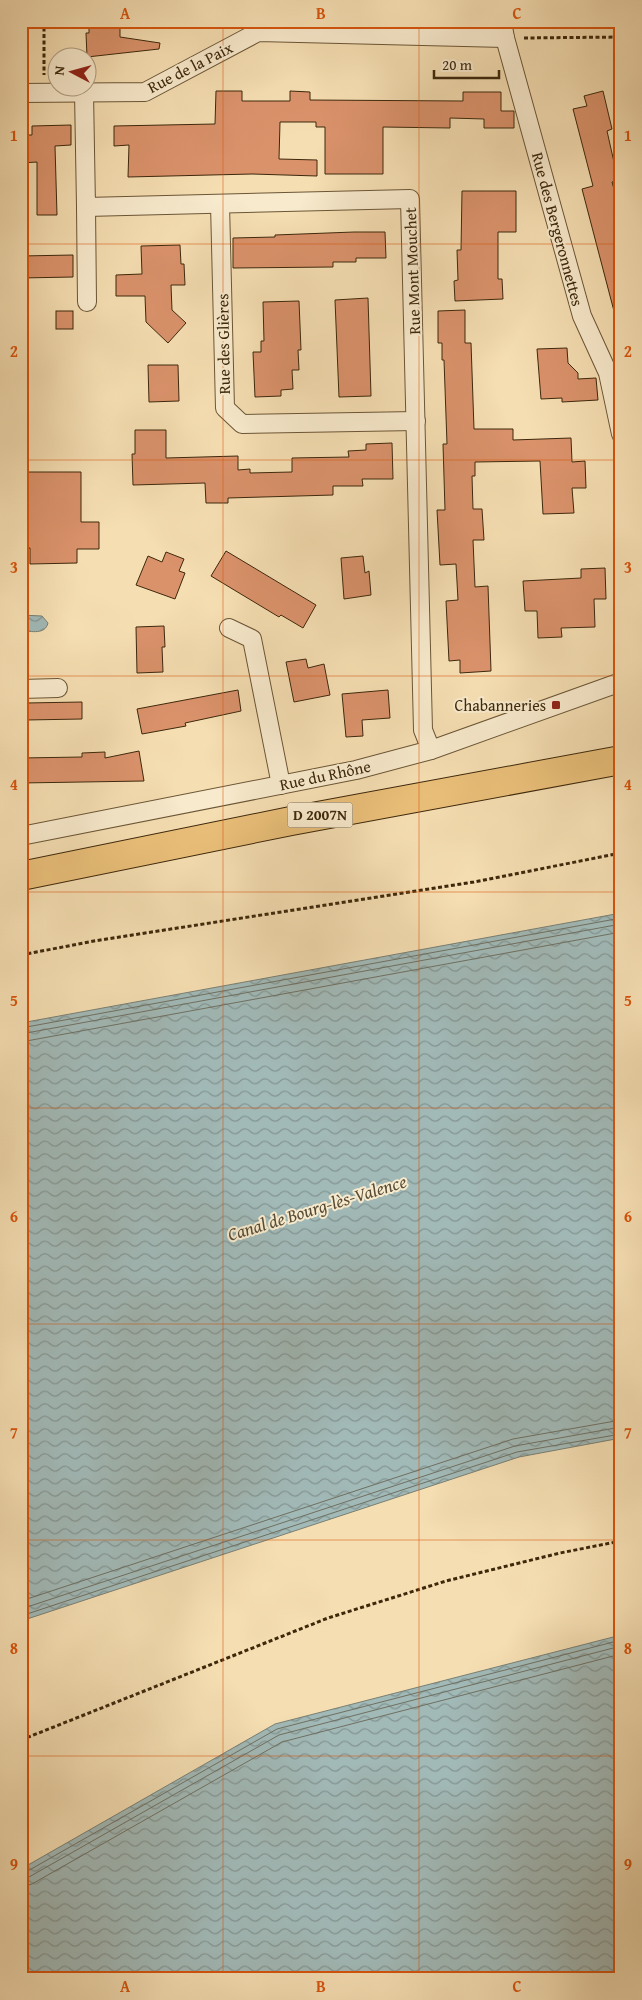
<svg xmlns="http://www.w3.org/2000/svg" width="642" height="2000" font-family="'Gentium Book Plus',serif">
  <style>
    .water { fill: url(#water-waves); stroke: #797f73 }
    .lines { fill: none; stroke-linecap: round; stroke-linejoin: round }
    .shore { stroke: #6f7062; stroke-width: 1 }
    .building { fill: #da926b; stroke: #3d280c }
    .minor-casing { stroke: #6b5636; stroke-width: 20 }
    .primary-casing { stroke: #3d280c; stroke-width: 30 }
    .path { stroke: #3d280c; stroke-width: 3; stroke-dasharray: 4 2.5; stroke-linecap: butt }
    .minor { stroke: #f8eacd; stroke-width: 18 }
    .primary { stroke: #eabf79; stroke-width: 28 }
    .grid { fill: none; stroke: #d7540c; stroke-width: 1; stroke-opacity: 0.55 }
    .poi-dot { fill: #8f2418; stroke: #f8eacd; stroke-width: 2 }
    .labels { text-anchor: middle; stroke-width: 4; stroke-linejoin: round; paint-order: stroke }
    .shield { fill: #f8eacd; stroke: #756246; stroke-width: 1 }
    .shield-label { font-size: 15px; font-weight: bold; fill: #3d280c }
    .street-label { font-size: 16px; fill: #3d280c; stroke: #f8eacd }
    .poi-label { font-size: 16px; fill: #3d280c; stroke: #f8eacd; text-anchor: end }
    .water-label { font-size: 18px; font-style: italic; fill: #564c37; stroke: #f8eacd }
    .neatline { fill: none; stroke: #d7540c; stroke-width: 2 }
    .grid-label { font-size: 16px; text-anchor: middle; font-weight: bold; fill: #d7540c }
  </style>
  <defs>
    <pattern id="water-waves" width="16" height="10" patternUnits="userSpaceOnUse" patternTransform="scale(1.25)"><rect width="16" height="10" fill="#a1b9b7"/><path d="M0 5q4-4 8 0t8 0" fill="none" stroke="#849693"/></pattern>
  </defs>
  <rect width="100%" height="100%" fill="#f5deb2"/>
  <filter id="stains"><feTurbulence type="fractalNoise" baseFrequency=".004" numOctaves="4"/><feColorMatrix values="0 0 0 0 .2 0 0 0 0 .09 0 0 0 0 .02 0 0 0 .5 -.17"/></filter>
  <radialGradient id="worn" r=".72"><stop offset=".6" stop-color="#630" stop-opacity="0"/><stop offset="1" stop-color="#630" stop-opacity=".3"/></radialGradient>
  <g class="water">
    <path d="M21,615L42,616L48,623C45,635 32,631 21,631Z"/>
    <path d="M621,913V1438L519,1457L21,1621V1023Z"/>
    <path d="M621,1635V1979H21V1869L275,1724Z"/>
  </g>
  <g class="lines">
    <g class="shore">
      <path d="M21,1028L621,918"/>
      <path d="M21,1034L621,924"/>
      <path d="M21,1042L621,932"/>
      <path d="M21,1601L513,1439L621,1420"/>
      <path d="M21,1609L515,1446L621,1427"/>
      <path d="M21,1616L517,1452L621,1434"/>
      <path d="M21,1873L26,1872L277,1729L621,1640"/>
      <path d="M21,1879L29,1877L279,1735L621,1646"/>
      <path d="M21,1887L32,1884L282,1742L621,1654"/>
    </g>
  </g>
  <g class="building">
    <path d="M89,21H120V37L160,43L159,49L87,57L86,33H89Z"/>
    <path d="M216,91H242V101H290V91L310,92V100L463,101V92H501V111H514V128H484V119L450,118V128L383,127V174H325V127H316V122H280L279,159L317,160V176L252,174L128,177L129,145L114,146V126L215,124Z"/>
    <path d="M603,91L612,129L607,131L618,180L612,182L621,215V315H615L582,189L593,186L573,109L587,106L584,96Z"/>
    <path d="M71,125V145L55,146L57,215H37V162L21,163V135H32V126Z"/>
    <path d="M462,191H516V232H498V279H502L503,299L455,301L454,281L458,280L457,250H461Z"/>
    <path d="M354,232H385L386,258H356V262H333V267L233,268V238L275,237V235Z"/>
    <path d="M180,245L181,264H184L185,285H171L172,310L186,323L168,343L146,322L145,296H116V275L142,274L141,246Z"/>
    <path d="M73,255V277L21,278V256Z"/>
    <path d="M368,298L371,396L339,397L335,300Z"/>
    <path d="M299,301L301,350H298L299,370H292L293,389L281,390V396L255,397L253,352H261V341H264L263,302Z"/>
    <path d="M465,310V343H471L474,429H513V440L571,438L572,462L585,461L586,488H572L574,513L543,514L540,461L475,462V476H472L473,509H482L484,540H473L475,587L488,586L491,671L460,673V660L449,661L446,601L458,600L456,564L440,565L437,510H445L443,444H447L444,360H442V343H438V311Z"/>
    <rect x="56" y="311" width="17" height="18"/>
    <path d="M567,348L568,363L578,373V379L596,378L598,400L562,402V398L541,399L537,349Z"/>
    <path d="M148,365H178L179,401L149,402Z"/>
    <path d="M135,430H166V458L238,456V470L250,469V473L292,472V458L349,457L348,451L366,450V444L392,443L393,479H362L363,486H333V495L228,498V503H206L205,483L133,485L132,454H135Z"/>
    <path d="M21,472H81V522H99V549H77V563L30,564V548H21Z"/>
    <path d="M226,551L316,605L303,628L281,615L279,617L211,576Z"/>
    <path d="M166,552L184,559L179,571L185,573L175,599L136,585L148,556L162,562Z"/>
    <path d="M363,556L365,573L369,571L371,595L344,599L341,558Z"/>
    <path d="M605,568L606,599H594L595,627L561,628L562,637L538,638L537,611H525L523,581L581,578V569Z"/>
    <path d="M164,626L165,647H162L163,672L137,673L136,627Z"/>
    <path d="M306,659L308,668L324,664L330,695L294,702L286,662Z"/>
    <path d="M238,690L241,711L185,723L186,726L142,734L137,709Z"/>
    <path d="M388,690L390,718L362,720L363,736L346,737L342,694Z"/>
    <path d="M82,702V719L26,720V703Z"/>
    <path d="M139,751L144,781L21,783V758L82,757V753L105,752V758Z"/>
  </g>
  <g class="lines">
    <g class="minor-casing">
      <g id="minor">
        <path d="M502,21L505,38L582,316L608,373L621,434"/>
        <path d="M84,92L86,207L410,199L423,730L431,750"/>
        <path d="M21,93L145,92L258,32L505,38"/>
        <path d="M220,204L225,408L242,424L416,421"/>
        <path d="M86,207L87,302"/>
        <path d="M229,628L252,639L281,785"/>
        <path d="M21,689L58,688"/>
        <path d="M21,836L356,770L431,750L621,682"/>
      </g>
    </g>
    <g class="primary-casing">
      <path id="primary" d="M21,876L291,821L621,760"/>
    </g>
    <g class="path">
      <path d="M44,21V75"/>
      <path d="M524,38L621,37"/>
      <path d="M21,955L94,941L474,882L621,853"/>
      <path d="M21,1740L328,1618L446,1581L560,1553L621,1541"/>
    </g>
    <use href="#minor" class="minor"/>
    <use href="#primary" class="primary"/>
  </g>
  <path class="grid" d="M223,21V1979M419,21V1979M21,244H621M21,460H621M21,676H621M21,892H621M21,1108H621M21,1324H621M21,1540H621M21,1756H621"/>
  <rect class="poi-dot" x="551" y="700" width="10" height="10" rx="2.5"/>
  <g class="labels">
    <rect class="shield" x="287.5" y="802.5" width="65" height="25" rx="4"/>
    <g class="shield-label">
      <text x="320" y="820">D 2007N</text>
    </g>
    <g class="street-label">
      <text transform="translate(190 67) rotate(-27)" y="6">Rue de la Paix</text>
      <text transform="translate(558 229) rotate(75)" y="6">Rue des Bergeronnettes</text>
      <text transform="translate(412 271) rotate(-92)" y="6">Rue Mont Mouchet</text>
      <text transform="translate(223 344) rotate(-91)" y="6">Rue des Glières</text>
      <text transform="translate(325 775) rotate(-12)" y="6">Rue du Rhône</text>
    </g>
    <g class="poi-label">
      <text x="546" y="711">Chabanneries</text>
    </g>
    <g class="water-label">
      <text transform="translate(317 1208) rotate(-17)" y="6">Canal de Bourg-lès-Valence</text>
    </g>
  </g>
  <rect width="642" height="2000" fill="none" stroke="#f5deb2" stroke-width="55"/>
  <g transform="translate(72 72) rotate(276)"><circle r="24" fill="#f8eacd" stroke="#ad9c80"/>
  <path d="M0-4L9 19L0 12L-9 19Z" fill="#8f2418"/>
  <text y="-8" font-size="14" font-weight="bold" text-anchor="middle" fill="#3d280c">N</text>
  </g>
  <path d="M434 70v8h65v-8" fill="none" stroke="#3d280c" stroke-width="2.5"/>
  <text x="442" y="70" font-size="15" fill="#3d280c" stroke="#f8eacd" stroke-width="4" paint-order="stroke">20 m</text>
  <rect x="28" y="28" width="586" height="1944" class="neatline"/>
  <g class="grid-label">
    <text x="125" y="19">A</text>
    <text x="321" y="19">B</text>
    <text x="517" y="19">C</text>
    <text x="14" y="141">1</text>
    <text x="628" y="141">1</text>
    <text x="14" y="357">2</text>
    <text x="628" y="357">2</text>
    <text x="14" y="573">3</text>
    <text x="628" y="573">3</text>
    <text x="14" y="790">4</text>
    <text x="628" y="790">4</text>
    <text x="14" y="1006">5</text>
    <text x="628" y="1006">5</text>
    <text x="14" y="1222">6</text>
    <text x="628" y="1222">6</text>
    <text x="14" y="1438">7</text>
    <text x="628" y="1438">7</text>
    <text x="14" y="1654">8</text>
    <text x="628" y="1654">8</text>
    <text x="14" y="1870">9</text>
    <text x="628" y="1870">9</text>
    <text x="125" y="1992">A</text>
    <text x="321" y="1992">B</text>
    <text x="517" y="1992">C</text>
  </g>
  <rect width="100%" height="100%" filter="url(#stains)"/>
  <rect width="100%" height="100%" fill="url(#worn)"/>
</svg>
